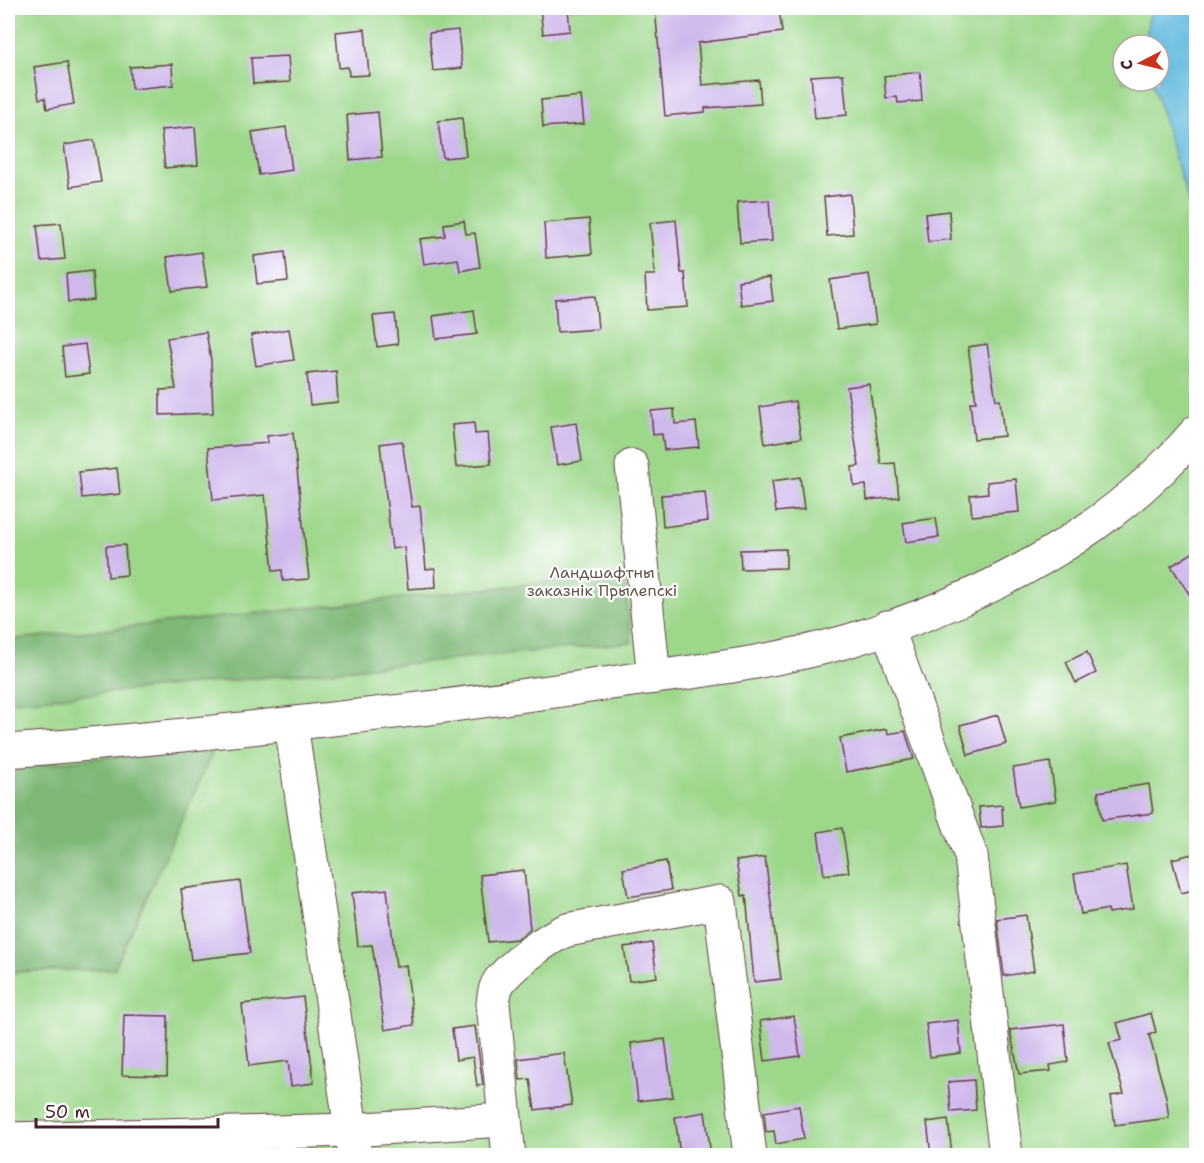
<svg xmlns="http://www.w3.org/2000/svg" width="1204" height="1163" font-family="'Shantell Sans',sans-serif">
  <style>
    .green { fill: #9cd78a; stroke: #737b5a; stroke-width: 1.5; fill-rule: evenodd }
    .forest { fill: #7db876; stroke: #646c50; stroke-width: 1.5 }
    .water { fill: #60bade; stroke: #556c84; stroke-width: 1.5 }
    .building { fill: #cfb8ec }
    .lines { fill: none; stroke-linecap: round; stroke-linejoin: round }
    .minor-casing { stroke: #643e45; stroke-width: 35 }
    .minor { stroke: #fff; stroke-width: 33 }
    .labels { text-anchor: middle; stroke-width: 4.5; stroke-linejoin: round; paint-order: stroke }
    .park-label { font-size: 16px; fill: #635648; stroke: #fff }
  </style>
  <rect width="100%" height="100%" fill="#fff"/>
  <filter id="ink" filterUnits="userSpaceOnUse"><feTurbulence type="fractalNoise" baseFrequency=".0167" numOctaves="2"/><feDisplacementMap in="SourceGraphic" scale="12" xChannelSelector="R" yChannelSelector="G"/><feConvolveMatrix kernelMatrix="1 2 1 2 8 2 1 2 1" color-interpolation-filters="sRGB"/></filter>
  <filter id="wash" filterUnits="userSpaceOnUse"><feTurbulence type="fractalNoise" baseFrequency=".008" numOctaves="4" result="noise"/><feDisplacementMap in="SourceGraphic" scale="24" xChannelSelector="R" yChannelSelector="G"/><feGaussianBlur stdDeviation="1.35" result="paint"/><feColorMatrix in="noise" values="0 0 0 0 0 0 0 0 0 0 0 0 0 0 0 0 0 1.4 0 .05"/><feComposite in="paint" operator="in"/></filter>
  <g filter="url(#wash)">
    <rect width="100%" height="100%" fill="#f6ecd9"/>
    <path class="green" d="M8,8H1196V1155H8ZM1123,45H1159V81H1123Z"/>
    <g class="forest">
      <path d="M623,574L632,642L8,702V640Z"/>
      <path d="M215,747L114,969L8,972V767Z"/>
    </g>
    <path class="water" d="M1153,8H1196V227L1152,81H1159V45H1146L1148,21Z"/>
    <g id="blocks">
      <g class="building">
        <path d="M540,8H568L570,31L543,34Z"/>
        <path d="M655,8H779L782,32L698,43L702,85L759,80L761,104L705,108V112L665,116Z"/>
        <path d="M365,29L369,75L349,76L348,67L339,68L336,32Z"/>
        <path d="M458,30L462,68L433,71L429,33Z"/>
        <path d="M288,56L290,82L253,84L251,58Z"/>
        <path d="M67,62L74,104L47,109L45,98L39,99L34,67Z"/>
        <path d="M172,64L173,85L132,89L130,67Z"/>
        <path d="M920,72L922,101L898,103L897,97L886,98L884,76Z"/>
        <path d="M843,74L847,115L815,118L811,76Z"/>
        <path d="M581,96L584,124L543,127L541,100Z"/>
        <path d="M378,112L382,157L350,160L347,115Z"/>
        <path d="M462,118L466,156L443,158L438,121Z"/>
        <path d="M195,127L198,165L165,168L161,130Z"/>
        <path d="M286,127L292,170L259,175L252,132Z"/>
        <path d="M94,140L101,182L70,187L64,145Z"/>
        <path d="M850,194L853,234L827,236L824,197Z"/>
        <path d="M769,200L772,241L740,243L737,202Z"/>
        <path d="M949,211L951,239L928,242L925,214Z"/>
        <path d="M589,219L592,254L546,258L544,223Z"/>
        <path d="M676,220L681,273H685L688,307L647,310L645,275H655L650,223Z"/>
        <path d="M464,221L466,234L475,233L480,267L460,271L458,259L424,264L420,239L445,236L444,224Z"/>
        <path d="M61,223L65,259L41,261L37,225Z"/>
        <path d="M202,252L207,287L172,291L167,257Z"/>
        <path d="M285,252L288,281L257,284L254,256Z"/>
        <path d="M92,271L94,300L68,302L66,274Z"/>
        <path d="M869,274L876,324L837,329L830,280Z"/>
        <path d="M770,277L773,301L741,305L738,281Z"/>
        <path d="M595,296L598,329L557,332L555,299Z"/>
        <path d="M474,310L477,334L436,339L433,316Z"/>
        <path d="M395,314L398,344L377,347L373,316Z"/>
        <path d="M289,329L294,360L256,366L251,335Z"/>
        <path d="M206,332L211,360L213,413L160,415V390L176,389L167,338Z"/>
        <path d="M85,344L89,374L65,377L62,347Z"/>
        <path d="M987,344L996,400H1000L1004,436L974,439L970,402H976L968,347Z"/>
        <path d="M336,371L338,402L310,405L307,374Z"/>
        <path d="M869,384L881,464L895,463L899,497L867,500L866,485L854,486L852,467L859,466L847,387Z"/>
        <path d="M795,401L801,438L765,444L760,407Z"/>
        <path d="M674,409L675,424L696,422L699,447L664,450L662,434L653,435L651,411Z"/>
        <path d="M474,423L475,434L488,433L491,464L456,467L452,425Z"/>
        <path d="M576,423L582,461L557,465L551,427Z"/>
        <path d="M293,433L309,579L283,581L282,570L273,571L265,495L213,500L208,448L268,443L267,436Z"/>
        <path d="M402,441L412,507L420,506L426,569L435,568L436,587L408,589L404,547L392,549L380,444Z"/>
        <path d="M117,468L120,494L82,498L79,472Z"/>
        <path d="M800,477L804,509L776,512L772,481Z"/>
        <path d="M1016,479L1019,512L972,516L970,495L988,493L987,482Z"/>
        <path d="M705,492L708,521L663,527L661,495Z"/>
        <path d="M936,518L939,537L906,542L903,523Z"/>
        <path d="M125,545L127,575L108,577L106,546Z"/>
        <path d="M786,549V568L741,569L740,550Z"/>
        <path d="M1197,550V606L1171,566Z"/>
        <path d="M1087,652L1096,673L1076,683L1066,662Z"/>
        <path d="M998,715L1006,744L968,755L960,725Z"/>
        <path d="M887,729L888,734L905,731L914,759L846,772L840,738Z"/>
        <path d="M1050,762L1056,801L1019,807L1013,768Z"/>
        <path d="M1149,784L1153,813L1102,820L1098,792Z"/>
        <path d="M1002,805L1003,826L981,828L979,807Z"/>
        <path d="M842,828L849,872L824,875L818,832Z"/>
        <path d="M1192,854L1197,856V889L1181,893L1172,859Z"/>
        <path d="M765,857L781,979L754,982L746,895L742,896L736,861Z"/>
        <path d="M666,861L671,890L628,897L623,869Z"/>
        <path d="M1126,865L1133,909L1109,913L1108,909L1081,914L1074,874Z"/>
        <path d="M524,870L530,929L517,939L488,942L480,875Z"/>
        <path d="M240,881L250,953L191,960L181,889Z"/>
        <path d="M387,889L396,967L406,965L414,1025L385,1030L372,945L358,946L352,893Z"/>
        <path d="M1026,915L1034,971L1004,976L997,919Z"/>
        <path d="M652,943L657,977L629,981L624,947Z"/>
        <path d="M303,997L314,1083L291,1086L288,1061L249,1066L242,1004Z"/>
        <path d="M1151,1013L1156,1032L1149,1035L1166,1097L1169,1118L1115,1125L1111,1096L1124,1094L1109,1043L1122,1040L1117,1023Z"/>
        <path d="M124,1015L168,1016L167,1076L122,1075Z"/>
        <path d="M794,1016L800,1056L765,1061L760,1021Z"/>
        <path d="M958,1020L961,1053L930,1057L926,1024Z"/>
        <path d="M1064,1024L1068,1062L1050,1065L1051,1071L1019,1074L1010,1030Z"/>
        <path d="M475,1026L483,1085L477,1086L473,1057L456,1060L452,1029Z"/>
        <path d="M665,1039L673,1097L638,1101L631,1043Z"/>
        <path d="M564,1053L572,1105L535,1110L530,1079L520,1080L518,1059Z"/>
        <path d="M974,1080L976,1110L951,1112L948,1082Z"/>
        <path d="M799,1106L804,1139L776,1144L774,1131L766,1132L764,1112Z"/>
        <path d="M705,1112L711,1155H680L675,1117Z"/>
        <path d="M948,1119L952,1155H931L927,1122Z"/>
      </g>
    </g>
  </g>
  <g filter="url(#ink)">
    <use href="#blocks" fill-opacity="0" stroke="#643e45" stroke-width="1.5"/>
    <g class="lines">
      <g class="minor-casing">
        <g id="minor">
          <path d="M632,466L654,677"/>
          <path d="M887,627L971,856L1006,1156"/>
          <path d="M291,724L355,1156"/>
          <path d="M8,751C148,740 289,724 429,708C490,700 551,692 611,683C690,672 772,663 848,641C979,601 1106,538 1196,432"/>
          <path d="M8,1139L350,1130L503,1120"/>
          <path d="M509,1156L493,1004C494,994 495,985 502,978C516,962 547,938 567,930L720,902L750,1156"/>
        </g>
      </g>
      <use href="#minor" class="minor"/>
    </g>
  </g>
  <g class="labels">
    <g class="park-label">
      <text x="602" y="578">Ландшафтны<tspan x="602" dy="18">заказнік Прылепскі</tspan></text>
    </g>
  </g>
  <rect width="1204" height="1163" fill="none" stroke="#fff" stroke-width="30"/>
  <g transform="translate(1141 63) rotate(263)"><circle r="28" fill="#ffffff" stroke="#b7a5aa" stroke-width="1.5"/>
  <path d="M0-4.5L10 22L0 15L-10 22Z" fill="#c8321e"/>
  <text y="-9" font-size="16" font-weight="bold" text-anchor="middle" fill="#4a1f2b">С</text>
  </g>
  <path d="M36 1118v9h182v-9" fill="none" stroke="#4a1f2b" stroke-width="3"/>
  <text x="45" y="1118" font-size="18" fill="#4a1f2b" stroke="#ffffff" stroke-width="4.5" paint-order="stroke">50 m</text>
</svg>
